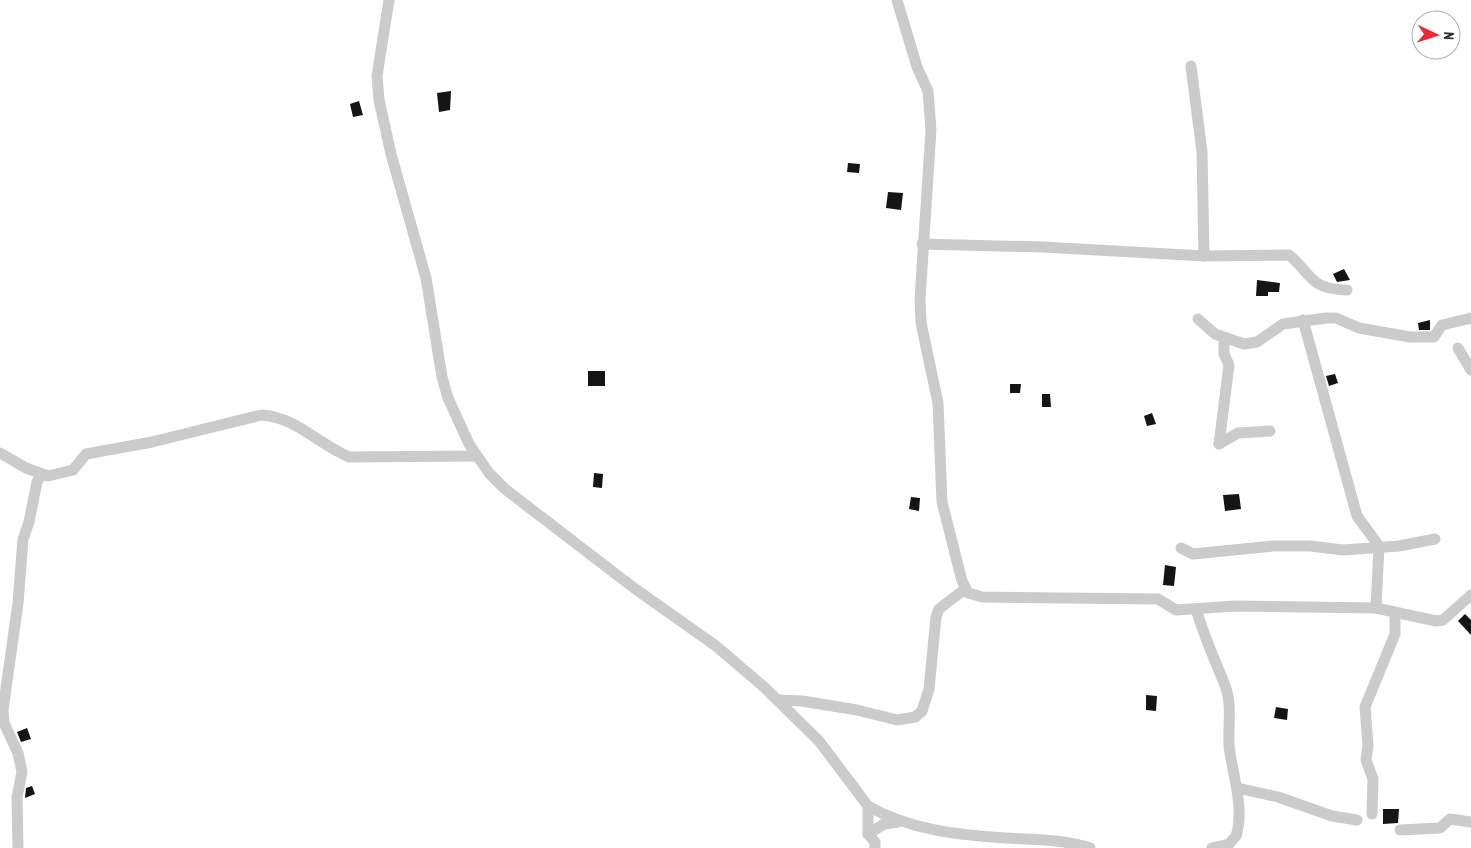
<svg xmlns="http://www.w3.org/2000/svg" width="1471" height="848" font-family="'PT Sans Narrow',sans-serif">
  <style>
    .building { fill: #151515 }
    .lines { fill: none; stroke-linecap: round; stroke-linejoin: round }
    .street { stroke: #cbcbcb; stroke-width: 11 }
  </style>
  <rect width="100%" height="100%" fill="#fff"/>
  <g class="building">
    <path d="M451,91L450,110L439,112L437,93Z"/>
    <path d="M359,101L363,115L353,117L350,104Z"/>
    <path d="M848,163L860,164L859,173L847,172Z"/>
    <path d="M888,192L903,193L901,210L886,208Z"/>
    <path d="M1344,269L1350,280L1337,282L1333,274Z"/>
    <path d="M1257,280L1280,283L1279,292H1268V296H1256Z"/>
    <path d="M1430,320V330H1419L1418,323Z"/>
    <rect x="588" y="371" width="17" height="15"/>
    <path d="M1335,374L1338,383L1329,386L1326,376Z"/>
    <path d="M1010,384H1021L1020,393H1010Z"/>
    <path d="M1042,394H1050L1051,407H1042Z"/>
    <path d="M1152,413L1156,424L1147,426L1144,416Z"/>
    <path d="M594,473L603,474L602,488L593,487Z"/>
    <path d="M1239,494L1241,509L1225,511L1223,495Z"/>
    <path d="M911,497L920,498L919,511L909,509Z"/>
    <path d="M1165,565L1176,567L1174,586L1163,585Z"/>
    <path d="M1465,614L1471,620V635L1458,621Z"/>
    <path d="M1146,695L1157,696L1156,711L1146,710Z"/>
    <path d="M1276,707L1288,709L1287,720L1274,718Z"/>
    <path d="M27,728L31,739L21,742L17,732Z"/>
    <path d="M32,786L35,794L25,798L26,788Z"/>
    <path d="M1383,809H1399L1398,823L1383,824Z"/>
  </g>
  <g class="lines">
    <g class="street">
      <path d="M389,0L377,76L379,100L391,154L426,278L442,377L448,398L469,444L489,473L505,489L634,588L716,646L764,687L819,741L868,806V834L875,842V848"/>
      <path d="M897,0L917,67L928,91L931,130L920,299L921,323L938,403L942,502L962,581L968,593L982,597L1158,599L1176,610L1236,606L1376,608L1436,621L1443,620L1471,595"/>
      <path d="M922,244L1043,247L1204,256L1202,152L1191,66"/>
      <path d="M1204,256L1289,255C1313,275 1309,289 1347,290"/>
      <path d="M1198,319L1215,334L1244,344L1257,342L1283,324L1326,318H1336L1359,328L1410,337H1434L1442,325L1471,318"/>
      <path d="M1303,320L1357,516L1379,546L1376,608"/>
      <path d="M1458,348L1471,370"/>
      <path d="M1219,444L1229,365L1224,354V339"/>
      <path d="M1219,444L1238,433L1270,431"/>
      <path d="M0,453L26,468L48,476L73,470L86,454L152,442L261,415C296,417 318,444 349,457L476,456"/>
      <path d="M1181,548L1193,554L1273,546H1310L1343,550L1399,546L1435,539"/>
      <path d="M1196,609C1204,637 1216,662 1226,688C1232,706 1228,726 1229,745C1232,774 1245,807 1236,836L1229,844L1212,848"/>
      <path d="M779,700L802,701L857,710L897,720L915,717L922,711L929,689L936,617L939,609L965,589"/>
      <path d="M1237,788L1278,797L1332,816L1357,820"/>
      <path d="M868,806C910,830 958,835 1006,838C1035,840 1062,839 1090,848"/>
      <path d="M1372,814L1373,779L1366,760L1368,745L1365,707L1395,634V613"/>
      <path d="M1400,830L1440,828L1450,819L1471,822"/>
      <path d="M868,834L884,824L898,822"/>
      <path d="M18,848L17,797L22,772L18,753L4,723L3,710L18,603L23,539L29,522L37,482L41,475"/>
    </g>
  </g>
  <g transform="translate(1436 35) rotate(94)"><circle r="24" fill="#ffffff" stroke="#ababab"/>
  <path d="M0-4L9 19L0 12L-9 19Z" fill="#ed2833"/>
  <text y="-8" font-size="14" font-weight="bold" text-anchor="middle" fill="#2e2e2e">N</text>
  </g>
</svg>
